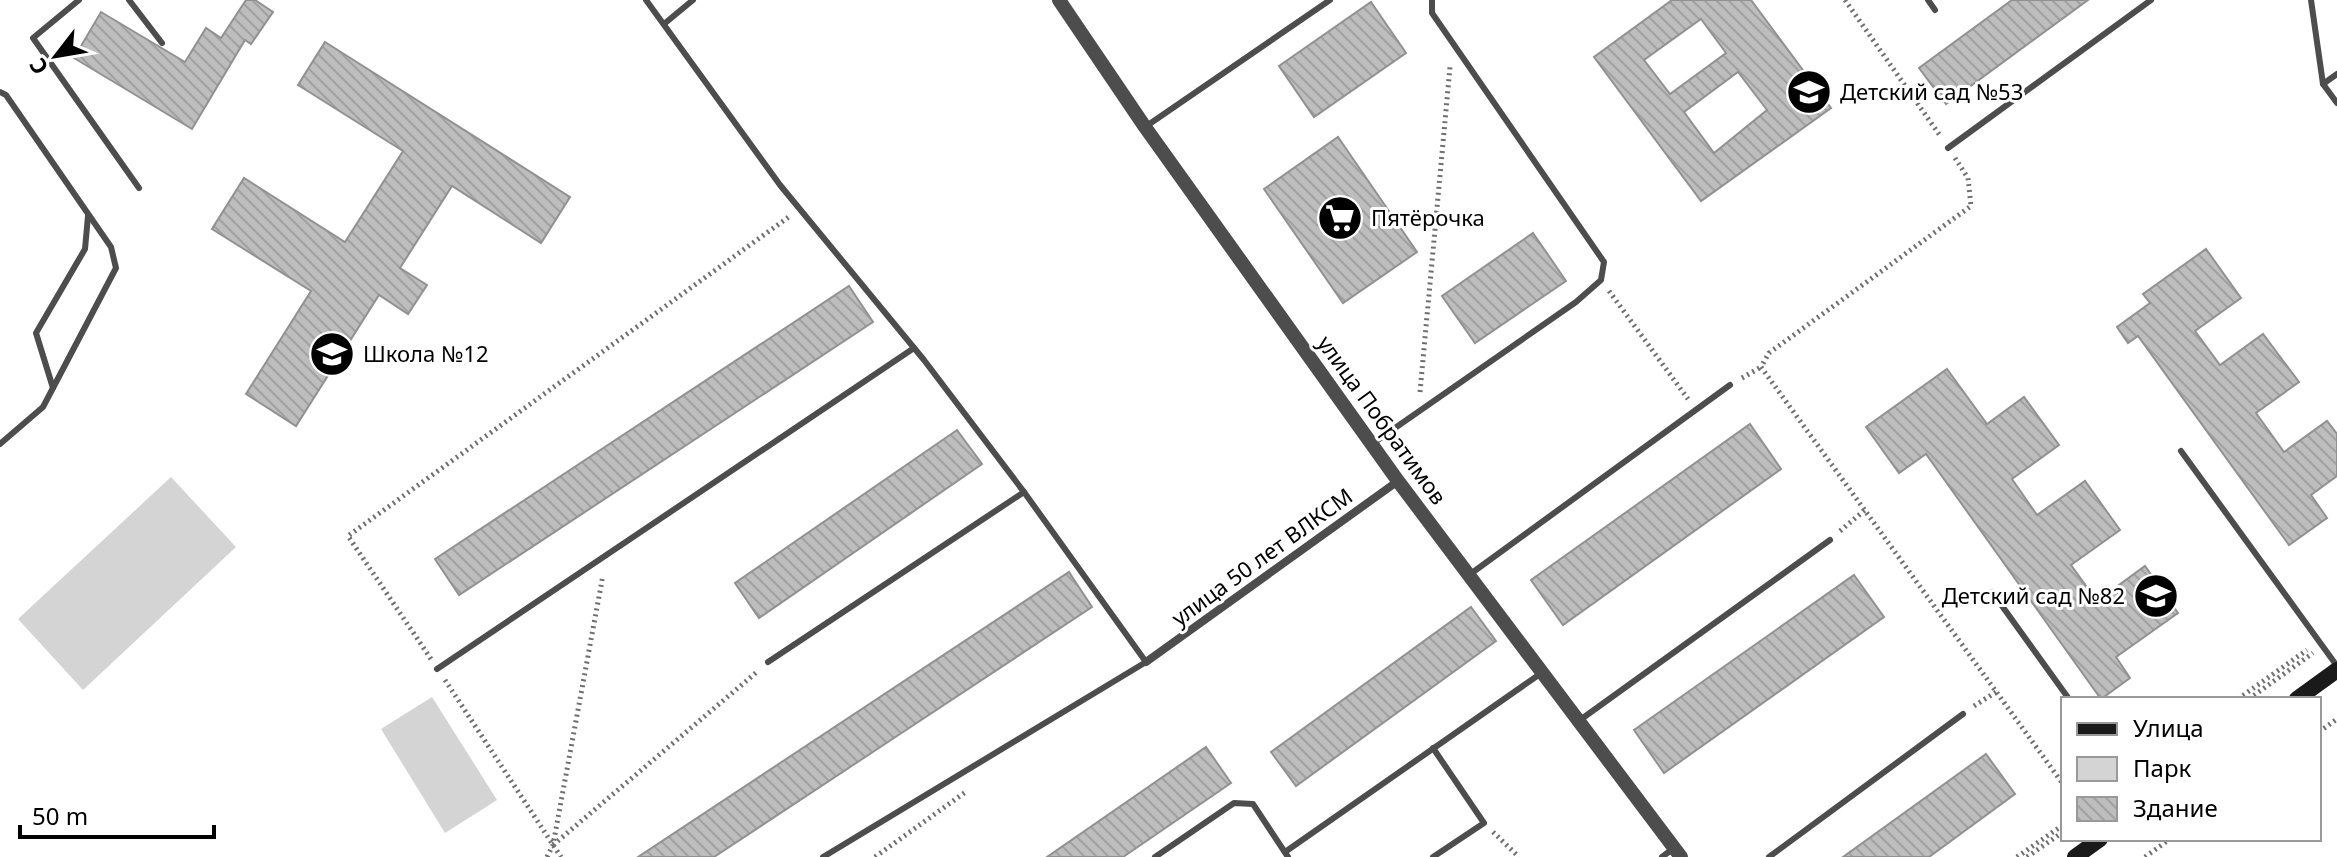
<svg xmlns="http://www.w3.org/2000/svg" width="2337" height="857" font-family="'Noto Sans',sans-serif">
  <style>
    .green { fill: #d4d4d4 }
    .building { fill: url(#building-back-hatch); stroke: #919191; stroke-width: 2; fill-rule: evenodd }
    .lines { fill: none; stroke-linecap: round; stroke-linejoin: round }
    .path { stroke: #6f6f6f; stroke-width: 5; stroke-dasharray: 2 4; stroke-linecap: butt }
    .service { stroke: #4d4d4d; stroke-width: 6 }
    .minor { stroke: #4d4d4d; stroke-width: 8 }
    .tertiary { stroke: #4d4d4d; stroke-width: 14 }
    .secondary { stroke: #1a1a1a; stroke-width: 16 }
    .labels { text-anchor: middle; stroke-width: 6; stroke-linejoin: round; paint-order: stroke }
    .poi-label { font-size: 22px; fill: #000; stroke: #fff; text-anchor: start }
    .street-label { font-size: 22px; fill: #000; stroke: #fff }
  </style>
  <defs>
    <pattern id="building-back-hatch" width="6" height="6" patternUnits="userSpaceOnUse" patternTransform="scale(2)"><rect width="6" height="6" fill="#bdbdbd"/><path d="M-1 5l2 2M0 0l6 6M5-1l2 2" fill="none" stroke="#a1a1a1"/></pattern>
  </defs>
  <rect width="100%" height="100%" fill="#fff"/>
  <g class="green">
    <path d="M171,477L236,547L83,690L18,619Z"/>
    <path d="M432,697L497,800L445,833L381,729Z"/>
  </g>
  <g class="building">
    <path d="M246,0H255L273,12L251,44L245,40L192,129L74,58L101,12L185,62L206,28L221,38Z"/>
    <path d="M1672,0H1751L1831,108L1701,201L1594,57ZM1701,19L1726,53L1670,94L1644,60ZM1738,72L1767,110L1714,153L1684,112Z"/>
    <path d="M2012,0H2088L1946,104L1919,68Z"/>
    <path d="M1371,2L1406,53L1314,117L1279,66Z"/>
    <path d="M325,42L570,197L541,243L452,186L400,268L427,285L408,314L379,295L296,426L246,394L311,291L212,229L244,178L345,242L403,151L298,85Z"/>
    <path d="M1338,137L1417,252L1343,303L1264,189Z"/>
    <path d="M1533,233L1566,281L1475,343L1442,296Z"/>
    <path d="M2206,249L2241,298L2195,331L2220,365L2263,334L2299,382L2256,413L2284,452L2327,421L2337,434V476L2311,495L2327,518L2289,545L2138,336L2128,343L2117,327L2150,303L2143,294Z"/>
    <path d="M849,286L873,322L459,595L435,559Z"/>
    <path d="M1947,369L1987,424L2024,397L2059,445L2012,479L2037,515L2085,481L2120,530L2071,565L2097,601L2145,566L2178,613L2116,657L2130,678L2101,699L1926,454L1899,473L1866,427Z"/>
    <path d="M1750,424L1781,469L1563,625L1531,580Z"/>
    <path d="M957,430L982,464L759,618L735,583Z"/>
    <path d="M1069,572L1092,607L894,738L714,857H638Z"/>
    <path d="M1854,575L1884,617L1664,773L1634,730Z"/>
    <path d="M1471,607L1496,641L1296,786L1271,752Z"/>
    <path d="M1206,747L1231,783L1123,857H1047Z"/>
    <path d="M1986,754L2015,794L1929,857H1843Z"/>
  </g>
  <g class="lines">
    <g class="path">
      <path d="M1845,0L1941,137"/>
      <path d="M1955,158L1968,178L1971,206L1769,353L1761,367L2063,784"/>
      <path d="M1609,291L1688,399"/>
      <path d="M1742,378L1761,367"/>
      <path d="M1420,392L1450,67"/>
      <path d="M1840,531L1865,510"/>
      <path d="M431,659L348,536L790,216"/>
      <path d="M445,680L561,857"/>
      <path d="M2238,699L2307,650"/>
      <path d="M2249,699L2313,653"/>
      <path d="M1974,706L1996,692"/>
      <path d="M2319,732L2337,719"/>
      <path d="M1493,832L1519,857"/>
      <path d="M553,845L758,671"/>
      <path d="M547,857L553,845L603,575"/>
      <path d="M875,857L967,791"/>
      <path d="M2017,857L2063,825"/>
      <path d="M2027,857L2063,832"/>
      <path d="M2145,857L2170,839"/>
    </g>
    <g class="service">
      <path d="M79,0L33,38L139,188"/>
      <path d="M129,0L162,43"/>
      <path d="M646,0L780,185L924,360L1024,492L1146,662L823,857"/>
      <path d="M1928,0L1935,10"/>
      <path d="M2311,0L2323,84L2337,103"/>
      <path d="M664,24L693,0"/>
      <path d="M2323,84L2337,74"/>
      <path d="M0,92L6,95L111,247L116,268L43,407L0,444"/>
      <path d="M1145,127L1330,0"/>
      <path d="M1948,148L2151,0"/>
      <path d="M53,388L36,333L85,249L88,216"/>
      <path d="M1372,444L1576,302L1601,280L1604,262L1432,13V0"/>
      <path d="M2181,451L2337,666"/>
      <path d="M1469,575L1730,385"/>
      <path d="M1992,592L2069,699"/>
      <path d="M768,662L1024,492"/>
      <path d="M437,669L914,348"/>
      <path d="M1580,720L1830,540"/>
      <path d="M1285,852L1540,674"/>
      <path d="M1155,857L1234,803L1253,804L1288,857"/>
      <path d="M1433,857L1484,823L1433,748"/>
      <path d="M1662,857L1674,848"/>
      <path d="M1769,857L1963,714"/>
    </g>
    <path class="minor" d="M1146,662L1398,481"/>
    <path class="tertiary" d="M1059,0L1145,127L1398,481L1681,857"/>
    <g class="secondary">
      <path d="M2297,699L2337,670"/>
      <path d="M2075,857L2100,839"/>
    </g>
  </g>
  <defs>
    <g id="school-disc" transform="scale(2.3)"><circle r="9.5" fill="#000" stroke="#fff"/><path d="M0-5L7-2L0 1L-7-2ZM-4 1L0 2.5L4 1V4Q0 6-4 4Z" fill="#fff"/></g>
    <g id="supermarket-disc" transform="scale(2.3)"><circle r="9.5" fill="#000" stroke="#fff"/><path d="M-6-5.5h2.5l.6 2H6L4.5 2H-2.5L-4.4-4H-6ZM-1.5 3.2a1.3 1.3 0 1 0 .1 0ZM3 3.2a1.3 1.3 0 1 0 .1 0Z" fill="#fff"/></g>
  </defs>
  <g fill-rule="evenodd">
    <use href="#school-disc" x="1809" y="92"/>
    <use href="#supermarket-disc" x="1340" y="218"/>
    <use href="#school-disc" x="332" y="354"/>
    <use href="#school-disc" x="2156" y="596"/>
  </g>
  <g class="labels">
    <g class="poi-label">
      <text x="1840" y="100">Детский сад №53</text>
      <text x="1371" y="226">Пятёрочка</text>
      <text x="363" y="362">Школа №12</text>
      <text x="2125" y="604" text-anchor="end">Детский сад №82</text>
    </g>
    <g class="street-label">
      <text transform="translate(1382 420) rotate(54)" y="8">улица Побратимов</text>
      <text transform="translate(1262 557) rotate(-36)" y="8">улица 50 лет ВЛКСМ</text>
    </g>
  </g>
  <rect x="2061" y="697" width="260" height="144" fill="#ffffff" stroke="#999999" stroke-width="2"/>
  <rect x="2077" y="723" width="40" height="12" fill="#1a1a1a" stroke="#999999" stroke-width="2"/>
  <text x="2133" y="737" font-size="24" fill="#000000">Улица</text>
  <rect x="2077" y="757" width="40" height="24" fill="#d4d4d4" stroke="#999999" stroke-width="2"/>
  <text x="2133" y="777" font-size="24" fill="#000000">Парк</text>
  <rect x="2077" y="797" width="40" height="24" fill="url(#building-back-hatch)" stroke="#999999" stroke-width="2"/>
  <text x="2133" y="817" font-size="24" fill="#000000">Здание</text>
  <g transform="translate(56 56) rotate(239)" stroke="#ffffff" stroke-width="6" paint-order="stroke">
  <path d="M0-6L14 30L0 20L-14 30Z" fill="#000000"/>
  <text y="-12" font-size="22" font-weight="bold" text-anchor="middle" fill="#000000">С</text>
  </g>
  <path d="M20 825v12h194v-12" fill="none" stroke="#000000" stroke-width="4"/>
  <text x="32" y="825" font-size="24" fill="#000000" stroke="#ffffff" stroke-width="6" paint-order="stroke">50 m</text>
</svg>
